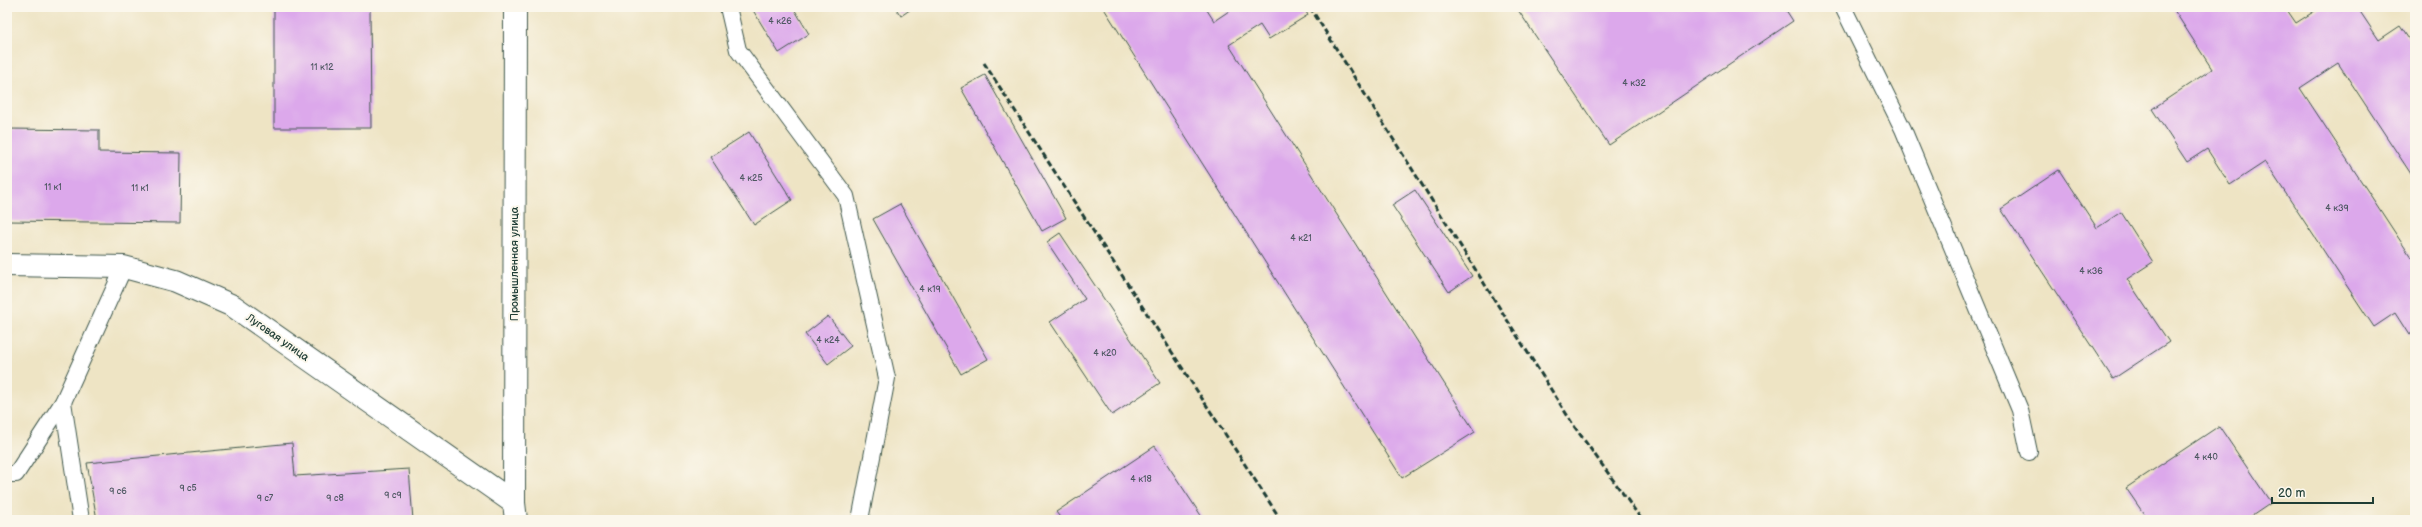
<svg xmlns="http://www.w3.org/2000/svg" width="2422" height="527" font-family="'Balsamiq Sans',sans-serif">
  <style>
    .building { fill: #dca8eb }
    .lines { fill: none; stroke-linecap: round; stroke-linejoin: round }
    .lane-casing { stroke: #3e564a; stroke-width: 18 }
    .street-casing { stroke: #3e564a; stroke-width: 24 }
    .secondary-casing { stroke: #3e564a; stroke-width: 24 }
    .lane { stroke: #fff; stroke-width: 16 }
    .street { stroke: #fff; stroke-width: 22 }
    .secondary { stroke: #fff; stroke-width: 22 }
    .rail { stroke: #1f3d34; stroke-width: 3; stroke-dasharray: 6 3; stroke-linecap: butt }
    .labels { text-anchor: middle; stroke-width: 4; stroke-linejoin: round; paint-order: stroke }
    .number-label { font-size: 9px; fill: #4e5862 }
    .street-label { font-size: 11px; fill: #1f3d34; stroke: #fbf7ec }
  </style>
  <rect width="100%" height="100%" fill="#fbf7ec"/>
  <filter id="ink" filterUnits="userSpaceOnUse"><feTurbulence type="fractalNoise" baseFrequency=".025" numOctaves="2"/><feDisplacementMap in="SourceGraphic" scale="8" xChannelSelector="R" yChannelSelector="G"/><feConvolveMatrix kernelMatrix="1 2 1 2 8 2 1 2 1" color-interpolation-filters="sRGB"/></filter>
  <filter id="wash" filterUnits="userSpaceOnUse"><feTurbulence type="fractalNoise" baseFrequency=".012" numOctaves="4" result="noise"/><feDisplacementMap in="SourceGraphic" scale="16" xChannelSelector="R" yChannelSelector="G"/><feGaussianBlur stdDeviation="0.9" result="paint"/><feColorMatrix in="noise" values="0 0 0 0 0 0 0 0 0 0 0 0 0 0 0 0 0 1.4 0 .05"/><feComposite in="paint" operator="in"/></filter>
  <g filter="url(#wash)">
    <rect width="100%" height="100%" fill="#eee4c4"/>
    <g id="blocks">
      <g class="building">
        <path d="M274,7H370L371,128H274Z"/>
        <path d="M751,7H793L809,34L779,53Z"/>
        <path d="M895,7H914L901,16Z"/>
        <path d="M1103,7H1205L1214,21L1235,7H1303L1308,15L1269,39L1260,25L1229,45L1475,432L1402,478Z"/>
        <path d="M1516,7H1784L1793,21L1609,145Z"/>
        <path d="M2172,7H2285L2296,23L2321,7H2357L2379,40L2400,26L2415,48V180L2338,63L2300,88L2411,257L2415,254V331L2409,335L2395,313L2374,327L2265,162L2230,185L2207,149L2187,162L2152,109L2212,69Z"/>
        <path d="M985,75L1066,218L1042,231L961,88Z"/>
        <path d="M7,129L99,130V152L181,153L180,223L7,221Z"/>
        <path d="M749,132L792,200L754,225L710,157Z"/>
        <path d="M2059,170L2097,228L2121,212L2153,262L2127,279L2169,342L2113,379L2001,209Z"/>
        <path d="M1415,190L1472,276L1449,292L1392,205Z"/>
        <path d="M900,204L988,359L961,374L873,219Z"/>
        <path d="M1060,233L1160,383L1112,415L1050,322L1085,299L1047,242Z"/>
        <path d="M828,316L851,346L828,364L805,334Z"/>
        <path d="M2219,426L2271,503L2246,520H2148L2126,488Z"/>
        <path d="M292,443L295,476L409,469L413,520H97L87,463Z"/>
        <path d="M1155,446L1204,520H1062L1056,512Z"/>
      </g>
    </g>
  </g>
  <g filter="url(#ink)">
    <use href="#blocks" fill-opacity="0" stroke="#3e564a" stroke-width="1"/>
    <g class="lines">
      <g class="lane-casing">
        <g id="lane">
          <path d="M728,7L738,50L846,196L887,378L860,520"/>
          <path d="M1843,7L1903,129L2020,410L2029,452"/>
          <path d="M63,402L81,520"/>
          <path d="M7,474H16L63,402L124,267"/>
        </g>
      </g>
      <g class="street-casing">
        <path id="street" d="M7,265L124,267L176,281L233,306L514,503"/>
      </g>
      <g class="secondary-casing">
        <path id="secondary" d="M515,7L514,503L516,520"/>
      </g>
      <use href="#lane" class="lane"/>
      <use href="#street" class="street"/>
      <use href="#secondary" class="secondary"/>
      <g class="rail">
        <path d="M1310,7L1574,426L1642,520"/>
        <path d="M984,63L1281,520"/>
      </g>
    </g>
  </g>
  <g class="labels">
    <g class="number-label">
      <text x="780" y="24">4 к26</text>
      <text x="322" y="70">11 к12</text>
      <text x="1634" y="86">4 к32</text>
      <text x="751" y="181">4 к25</text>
      <text x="53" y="190">11 к1</text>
      <text x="140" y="191">11 к1</text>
      <text x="2337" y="211">4 к39</text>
      <text x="1301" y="241">4 к21</text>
      <text x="2091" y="274">4 к36</text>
      <text x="930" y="292">4 к19</text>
      <text x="828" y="343">4 к24</text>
      <text x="1105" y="356">4 к20</text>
      <text x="2206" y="460">4 к40</text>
      <text x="1141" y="482">4 к18</text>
      <text x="188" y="491">9 с5</text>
      <text x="118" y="494">9 с6</text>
      <text x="393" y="498">9 с9</text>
      <text x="265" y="501">9 с7</text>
      <text x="335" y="501">9 с8</text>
    </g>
    <g class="street-label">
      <text transform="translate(514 264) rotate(-90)" y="4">Промышленная улица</text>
      <text transform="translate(278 337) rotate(35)" y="4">Луговая улица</text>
    </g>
  </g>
  <rect width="2422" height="527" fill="none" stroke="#fbf7ec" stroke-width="24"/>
  <path d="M2272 497v6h101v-6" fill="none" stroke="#1f3d34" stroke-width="2"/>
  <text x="2278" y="497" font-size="12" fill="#1f3d34" stroke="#fbf7ec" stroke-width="3" paint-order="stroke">20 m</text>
</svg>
